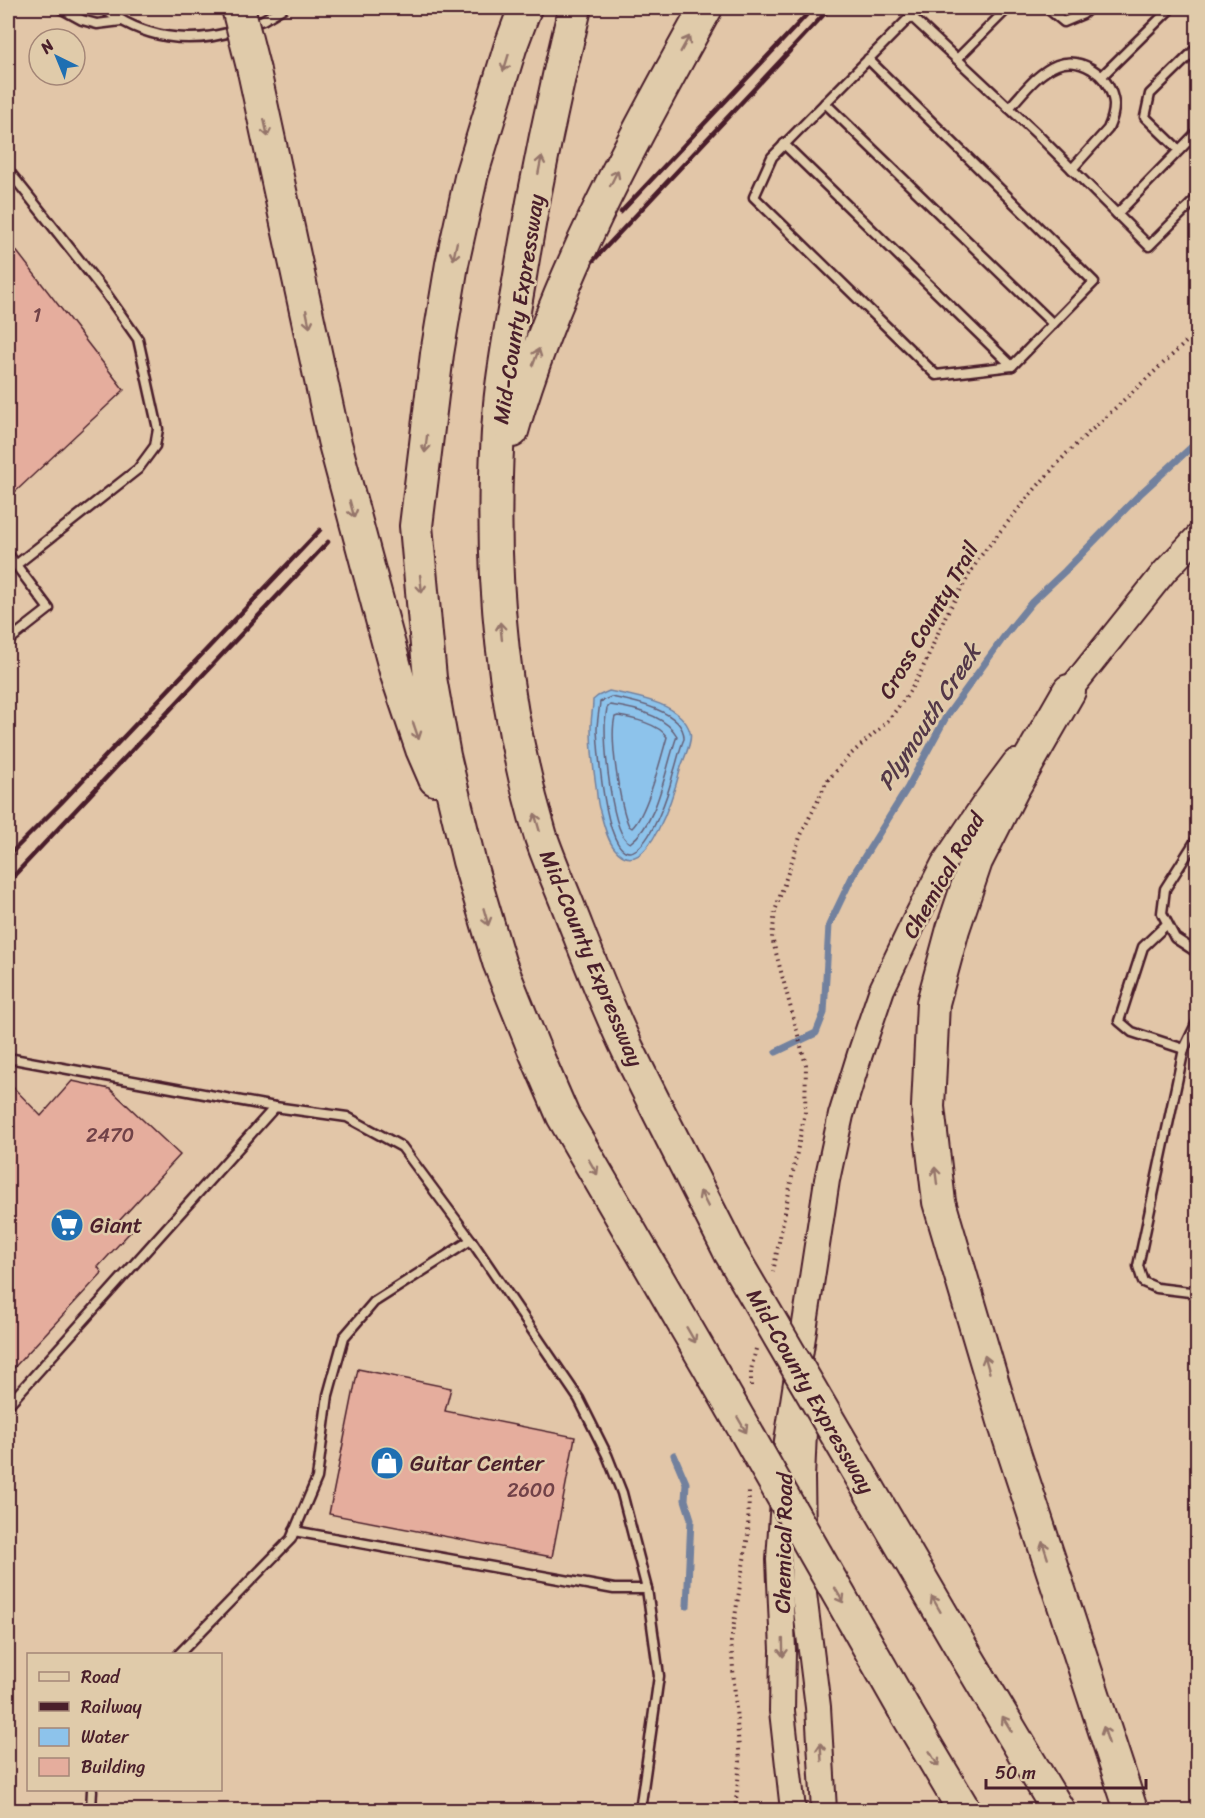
<svg xmlns="http://www.w3.org/2000/svg" width="1205" height="1818" font-family="Sriracha,sans-serif">
  <style>
    .water { fill: #8dc3eb; stroke: #72819e; stroke-width: 1.5 }
    .lines { fill: none; stroke-linecap: round; stroke-linejoin: round }
    .shore { stroke: #656178; stroke-width: 1.5 }
    .stream { stroke: #72819e; stroke-width: 7 }
    .building { fill: #e5ad9d; stroke: #4a1f2b; stroke-width: 1.5 }
    .service-casing { stroke: #4a1f2b; stroke-width: 13 }
    .secondary-casing { stroke: #4a1f2b; stroke-width: 28 }
    .motorway-casing { stroke: #4a1f2b; stroke-width: 36 }
    .path { stroke: #4a1f2b; stroke-width: 4; stroke-dasharray: 1.5 4.5; stroke-linecap: butt }
    .service { stroke: #e0cbaa; stroke-width: 8 }
    .secondary { stroke: #e0cbaa; stroke-width: 24 }
    .motorway { stroke: #e0cbaa; stroke-width: 32 }
    .rail { stroke: #4a1f2b; stroke-width: 4.5 }
    .motorway-bridge-casing { stroke: #4a1f2b; stroke-width: 36; stroke-linecap: butt }
    .motorway-bridge { stroke: #e0cbaa; stroke-width: 32 }
    .oneway { stroke: #95756a }
    .labels { text-anchor: middle; stroke-width: 5; stroke-linejoin: round; paint-order: stroke }
    .number-label { font-size: 20px; fill: #714248 }
    .street-label { font-size: 22px; fill: #4a1f2b; stroke: #e0cbaa }
    .poi-label { font-size: 22px; fill: #4a1f2b; stroke: #e0cbaa; text-anchor: start }
    .water-label { font-size: 24px; font-style: italic; fill: #543848; stroke: #e0cbaa }
  </style>
  <rect width="100%" height="100%" fill="#e2c6a8"/>
  <filter id="ink" filterUnits="userSpaceOnUse"><feTurbulence type="fractalNoise" baseFrequency=".0167" numOctaves="2"/><feDisplacementMap in="SourceGraphic" scale="12" xChannelSelector="R" yChannelSelector="G"/><feConvolveMatrix kernelMatrix="1 2 1 2 8 2 1 2 1" color-interpolation-filters="sRGB"/></filter>
  <g filter="url(#ink)">
    <path class="water" d="M609,691C634,696 682,703 690,732C693,741 684,758 681,767C676,786 647,888 615,849C606,839 603,820 599,808C597,801 597,793 596,786C593,766 591,746 591,727C591,717 593,710 593,700L598,696Z"/>
    <g class="lines">
      <g class="shore">
        <path d="M611,697C632,701 685,711 684,739C679,750 677,763 673,774C668,795 654,836 637,849C605,873 598,745 597,730C597,721 599,712 600,702Z"/>
        <path d="M610,705C633,708 665,715 677,736C665,768 659,822 630,843C611,835 605,748 605,727C605,720 606,714 607,708Z"/>
        <path d="M618,716C632,718 659,724 667,737C661,758 647,814 632,828L629,826C620,806 609,738 615,717Z"/>
      </g>
      <g class="stream">
        <path d="M776,1052L816,1033L824,1013L829,925L853,875L908,787L946,717L1006,634L1032,602L1065,571L1140,494L1198,441"/>
        <path d="M674,1455L686,1483L685,1500L691,1519L687,1606"/>
      </g>
    </g>
    <g class="building">
      <path d="M8,240L124,390L15,492L8,483Z"/>
      <path d="M72,1081L110,1089L180,1155L120,1220L132,1230L98,1267L102,1273L8,1374V1082L41,1116Z"/>
      <path d="M358,1369L451,1388L445,1411L575,1437L552,1557L329,1514Z"/>
    </g>
    <g class="lines">
      <g class="service-casing">
        <g id="service">
          <path d="M60,8L82,20L97,24L121,21"/>
          <path d="M103,8C142,38 189,46 237,30"/>
          <path d="M919,8L911,16L1039,136L1149,246L1198,197"/>
          <path d="M1047,8L1064,22L1083,14L1089,8"/>
          <path d="M249,25L263,20L283,8"/>
          <path d="M868,59L1094,282L1012,366L936,375L754,197L772,157L911,16"/>
          <path d="M957,59L1008,8"/>
          <path d="M1102,76L1171,8"/>
          <path d="M825,103L1053,324"/>
          <path d="M1009,108C1023,93 1037,73 1057,65C1081,56 1107,74 1113,98C1116,108 1112,120 1108,129L1072,169"/>
          <path d="M784,144L1012,366"/>
          <path d="M1179,150L1145,117L1150,94L1198,47"/>
          <path d="M8,170L107,295L138,339L158,429L155,446L138,469L16,565L49,609L8,641"/>
          <path d="M1117,214L1198,131"/>
          <path d="M8,554L16,565"/>
          <path d="M1198,837L1165,889L1162,913L1175,938L1198,953"/>
          <path d="M1167,924L1143,947L1119,1021L1132,1032L1184,1049"/>
          <path d="M1198,1020L1184,1049L1138,1266L1143,1282L1157,1288L1198,1293"/>
          <path d="M8,1058L275,1107"/>
          <path d="M8,1405L275,1107L347,1117L402,1147L471,1240L579,1399L607,1455L622,1493L647,1589L659,1676L640,1810"/>
          <path d="M294,1531L614,1589H647"/>
          <path d="M179,1654L291,1539L317,1478L328,1395L344,1337L374,1302L471,1240"/>
          <path d="M91,1810L92,1790"/>
          <path d="M297,1810H300"/>
        </g>
      </g>
      <g class="secondary-casing">
        <g id="secondary">
          <path d="M1058,705L1165,571L1198,536"/>
          <path d="M805,1408L802,1478L804,1594L818,1707L824,1810"/>
          <path d="M793,1810L782,1711L783,1650L779,1560L787,1441L827,1180L841,1115L860,1054L882,989L915,920L944,863L986,801L1015,762"/>
        </g>
      </g>
      <g class="motorway-casing">
        <g id="motorway">
          <path d="M525,8L510,48L472,173L452,264L437,354L416,526L430,678L444,756L469,861L499,962L534,1049L563,1116L713,1374"/>
          <path d="M575,8C553,98 534,190 519,282C512,323 504,363 500,404C488,550 499,697 541,837C550,863 562,890 572,916C590,962 608,1009 630,1054C662,1120 697,1186 730,1252"/>
          <path d="M254,71L334,440L397,675L422,749L435,779"/>
          <path d="M512,431C555,281 630,144 706,8"/>
          <path d="M1069,691L1012,790L976,861L953,929L933,1003L928,1107L939,1202L1006,1428L1131,1810"/>
          <path d="M965,1654L1058,1810"/>
          <path d="M904,1709L964,1810"/>
        </g>
      </g>
      <g class="path">
        <path d="M773,1272L805,1112L806,1065L772,938L775,911L800,837L827,781L849,756L887,722L906,697L921,672L946,615L979,558L1028,497L1067,453L1198,331"/>
        <path d="M751,1386V1370L756,1349"/>
        <path d="M735,1810L740,1762L731,1642L748,1535L749,1490"/>
      </g>
      <use href="#service" class="service"/>
      <use href="#secondary" class="secondary"/>
      <use href="#motorway" class="motorway"/>
      <g class="rail">
        <path d="M621,212L813,8"/>
        <path d="M594,260L830,8"/>
        <path d="M8,856L61,803L320,530"/>
        <path d="M8,882L328,542"/>
      </g>
      <g class="motorway-bridge-casing">
        <g id="motorway-bridge">
          <path d="M238,8L254,71"/>
          <path d="M730,1252L965,1654"/>
          <path d="M713,1374L904,1709"/>
        </g>
      </g>
      <use href="#motorway-bridge" class="motorway-bridge"/>
    </g>
    <defs><path id="oneway-shaft" d="M-6 0H5M1.5-3L5.5 0L1.5 3" fill="none" stroke-width="1.6" stroke-linecap="round" stroke-linejoin="round" transform="scale(1.5)"/></defs>
    <g class="oneway">
      <use href="#oneway-shaft" transform="translate(685 44) rotate(-61)"/>
      <use href="#oneway-shaft" transform="translate(506 63) rotate(107)"/>
      <use href="#oneway-shaft" transform="translate(266 128) rotate(78)"/>
      <use href="#oneway-shaft" transform="translate(540 165) rotate(-79)"/>
      <use href="#oneway-shaft" transform="translate(614 178) rotate(-64)"/>
      <use href="#oneway-shaft" transform="translate(455 251) rotate(102)"/>
      <use href="#oneway-shaft" transform="translate(308 319) rotate(78)"/>
      <use href="#oneway-shaft" transform="translate(536 357) rotate(-70)"/>
      <use href="#oneway-shaft" transform="translate(426 444) rotate(97)"/>
      <use href="#oneway-shaft" transform="translate(352 509) rotate(75)"/>
      <use href="#oneway-shaft" transform="translate(421 584) rotate(84)"/>
      <use href="#oneway-shaft" transform="translate(501 631) rotate(-96)"/>
      <use href="#oneway-shaft" transform="translate(416 731) rotate(71)"/>
      <use href="#oneway-shaft" transform="translate(537 822) rotate(-106)"/>
      <use href="#oneway-shaft" transform="translate(486 917) rotate(74)"/>
      <use href="#oneway-shaft" transform="translate(593 1167) rotate(60)"/>
      <use href="#oneway-shaft" transform="translate(936 1176) rotate(-97)"/>
      <use href="#oneway-shaft" transform="translate(704 1199) rotate(-117)"/>
      <use href="#oneway-shaft" transform="translate(691 1335) rotate(60)"/>
      <use href="#oneway-shaft" transform="translate(987 1364) rotate(-106)"/>
      <use href="#oneway-shaft" transform="translate(742 1425) rotate(60)"/>
      <use href="#oneway-shaft" transform="translate(1045 1550) rotate(-108)"/>
      <use href="#oneway-shaft" transform="translate(839 1595) rotate(60)"/>
      <use href="#oneway-shaft" transform="translate(936 1604) rotate(-120)"/>
      <use href="#oneway-shaft" transform="translate(783 1648) rotate(89)"/>
      <use href="#oneway-shaft" transform="translate(1007 1724) rotate(-121)"/>
      <use href="#oneway-shaft" transform="translate(1106 1735) rotate(-108)"/>
      <use href="#oneway-shaft" transform="translate(821 1752) rotate(-93)"/>
      <use href="#oneway-shaft" transform="translate(934 1759) rotate(60)"/>
    </g>
  </g>
  <defs>
    <g id="supermarket-disc" transform="scale(1.725)"><circle r="9.5" fill="#1f6fb2" stroke="#e0cbaa"/><path d="M-6-5.5h2.5l.6 2H6L4.5 2H-2.5L-4.4-4H-6ZM-1.5 3.2a1.3 1.3 0 1 0 .1 0ZM3 3.2a1.3 1.3 0 1 0 .1 0Z" fill="#fff"/></g>
    <g id="shop-disc" transform="scale(1.725)"><circle r="9.5" fill="#1f6fb2" stroke="#e0cbaa"/><path d="M-5-2.5h2.3a2.7 3.5 0 0 1 5.4 0H5L5.5 6h-11ZM-1.5-2.5h3a1.5 2.3 0 0 0-3 0Z" fill="#fff"/></g>
  </defs>
  <g fill-rule="evenodd">
    <use href="#supermarket-disc" x="67" y="1225"/>
    <use href="#shop-disc" x="387" y="1463"/>
  </g>
  <g class="labels">
    <g class="number-label">
      <text x="37" y="322">1</text>
      <text x="110" y="1142">2470</text>
      <text x="531" y="1497">2600</text>
    </g>
    <g class="street-label">
      <text transform="translate(518 309) rotate(-81)" y="8">Mid-County Expressway</text>
      <text transform="translate(928 620) rotate(-60)" y="8">Cross County Trail</text>
      <text transform="translate(943 875) rotate(-60)" y="8">Chemical Road</text>
      <text transform="translate(592 958) rotate(67)" y="8">Mid-County Expressway</text>
      <text transform="translate(811 1391) rotate(60)" y="8">Mid-County Expressway</text>
      <text transform="translate(783 1543) rotate(-89)" y="8">Chemical Road</text>
    </g>
    <g class="poi-label">
      <text x="90" y="1233">Giant</text>
      <text x="410" y="1471">Guitar Center</text>
    </g>
    <g class="water-label">
      <text transform="translate(929 717) rotate(-57)" y="8">Plymouth Creek</text>
    </g>
  </g>
  <rect width="1205" height="1818" fill="none" stroke="#e0cbaa" stroke-width="30"/>
  <rect x="15" y="15" width="1175" height="1788" fill="none" stroke="#4a1f2b" stroke-width="2" filter="url(#ink)"/>
  <rect x="27" y="1653" width="195" height="138" fill="#e0cbaa" stroke="#a48677" stroke-width="1.5"/>
  <rect x="39" y="1672" width="30" height="9" fill="#e0cbaa" stroke="#a48677" stroke-width="1.5"/>
  <text x="81" y="1683" font-size="18" fill="#4a1f2b">Road</text>
  <rect x="39" y="1702" width="30" height="9" fill="#4a1f2b" stroke="#a48677" stroke-width="1.5"/>
  <text x="81" y="1713" font-size="18" fill="#4a1f2b">Railway</text>
  <rect x="39" y="1728" width="30" height="18" fill="#8dc3eb" stroke="#a48677" stroke-width="1.5"/>
  <text x="81" y="1743" font-size="18" fill="#4a1f2b">Water</text>
  <rect x="39" y="1758" width="30" height="18" fill="#e5ad9d" stroke="#a48677" stroke-width="1.5"/>
  <text x="81" y="1773" font-size="18" fill="#4a1f2b">Building</text>
  <g transform="translate(57 57) rotate(317)"><circle r="28" fill="#e0cbaa" stroke="#a48677" stroke-width="1.5"/>
  <path d="M0-4.5L10 22L0 15L-10 22Z" fill="#1f6fb2"/>
  <text y="-9" font-size="16" font-weight="bold" text-anchor="middle" fill="#4a1f2b">N</text>
  </g>
  <path d="M986 1779v9h160v-9" fill="none" stroke="#4a1f2b" stroke-width="3"/>
  <text x="995" y="1779" font-size="18" fill="#4a1f2b" stroke="#e0cbaa" stroke-width="4.5" paint-order="stroke">50 m</text>
</svg>
